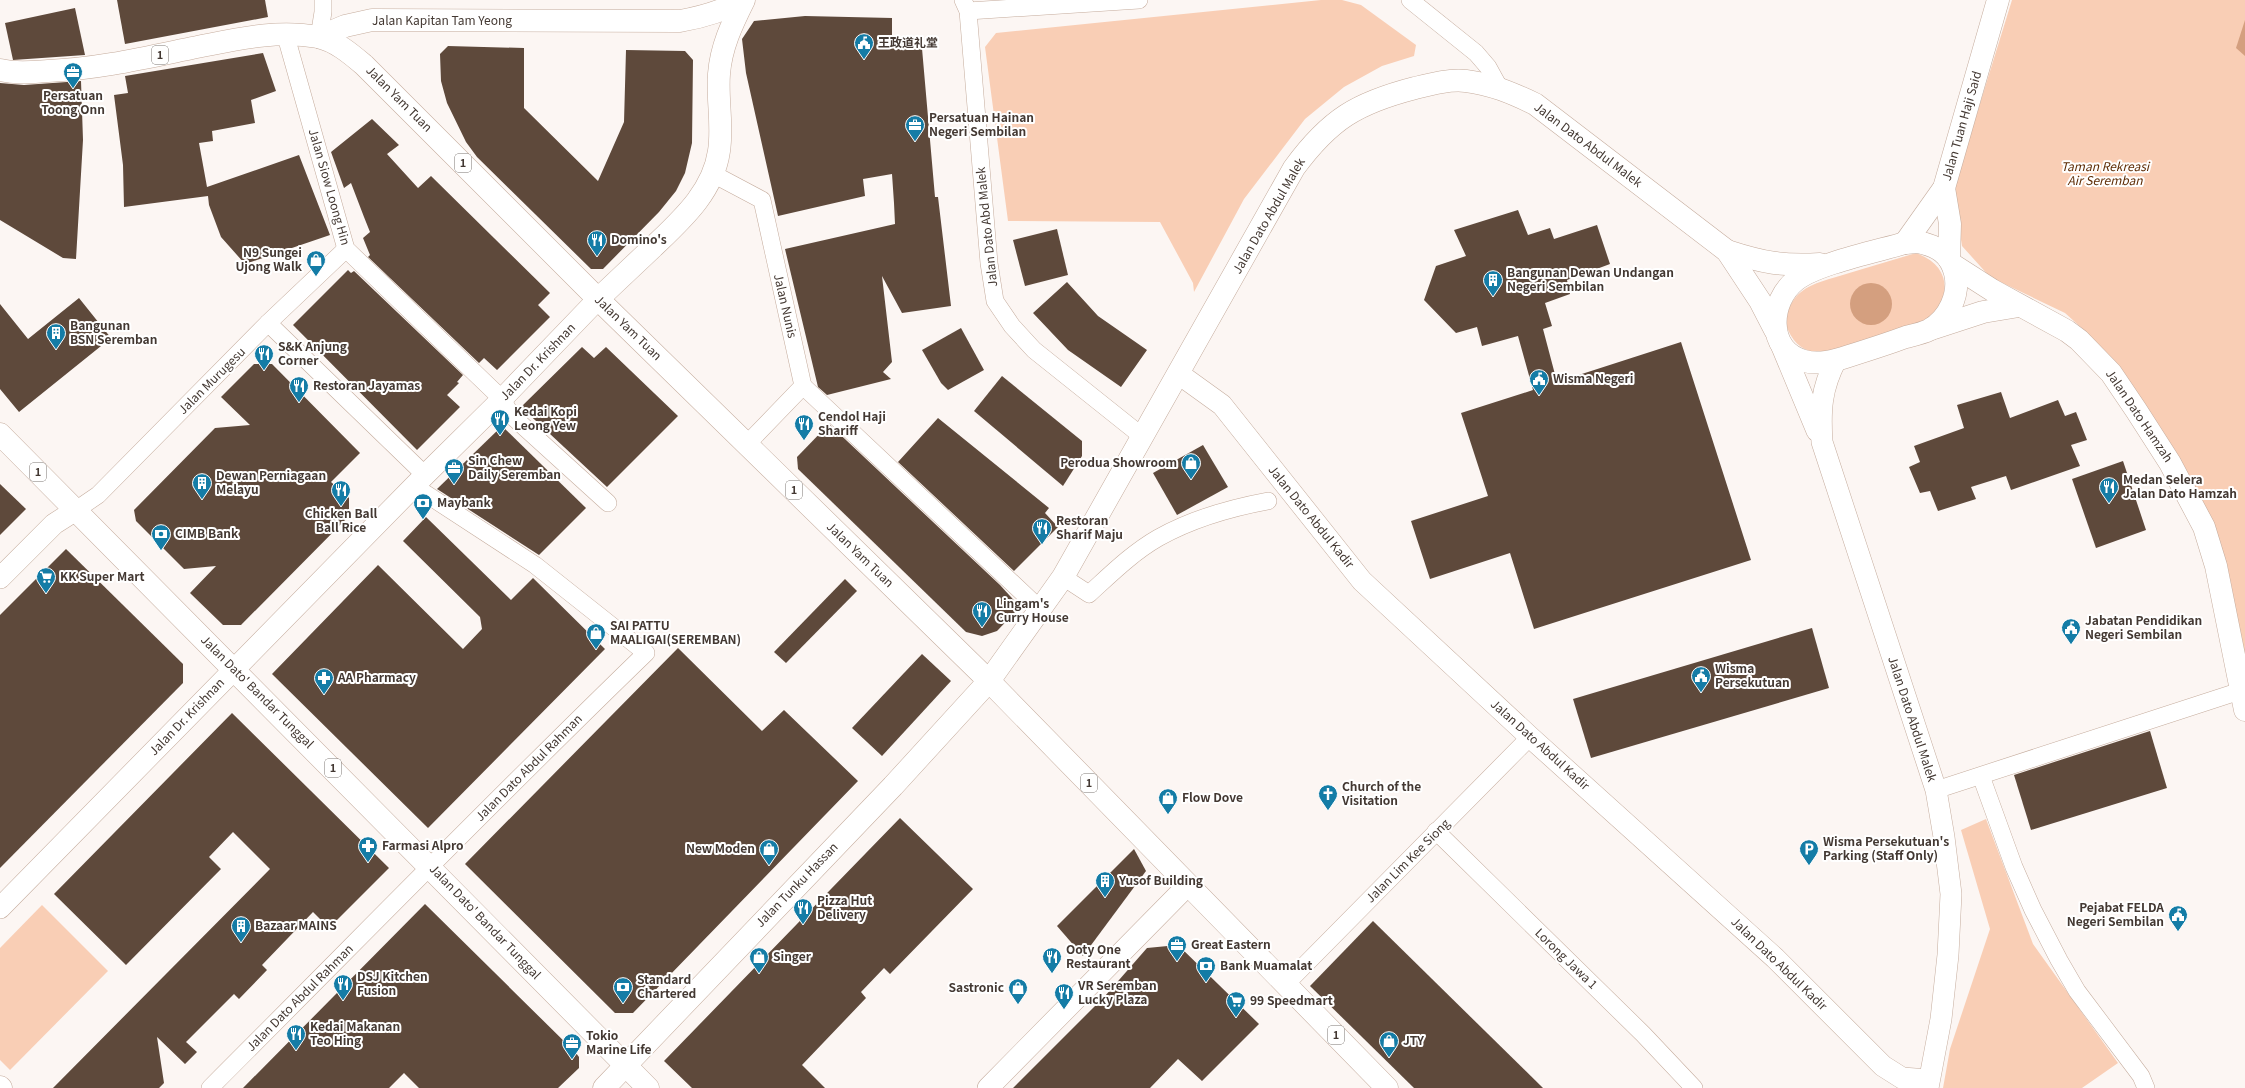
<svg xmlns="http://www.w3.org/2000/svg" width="2245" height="1088" font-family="Georgia,'Noto Sans SC',serif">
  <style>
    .green { fill: #f9ceb5 }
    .water { fill: #d49f7f }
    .building { fill: #5e493b }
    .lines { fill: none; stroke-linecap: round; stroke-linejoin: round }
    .minor-casing { stroke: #c5ac9d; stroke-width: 18 }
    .tertiary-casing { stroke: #c5ac9d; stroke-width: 22 }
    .secondary-casing { stroke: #c5ac9d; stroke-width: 23 }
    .trunk-casing { stroke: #c5ac9d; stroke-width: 23 }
    .minor { stroke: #fff; stroke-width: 17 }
    .tertiary { stroke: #fff; stroke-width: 21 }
    .secondary { stroke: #fff; stroke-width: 22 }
    .trunk { stroke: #fff; stroke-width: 22 }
    .labels { text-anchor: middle; stroke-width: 4; stroke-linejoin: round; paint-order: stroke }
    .shield { fill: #fff; stroke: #7b7470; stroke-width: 1 }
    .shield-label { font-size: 11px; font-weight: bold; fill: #433832 }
    .street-label { font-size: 12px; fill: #433832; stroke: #fff }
    .poi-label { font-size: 12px; font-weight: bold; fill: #433832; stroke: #fff; text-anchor: start }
    .park-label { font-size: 12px; font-style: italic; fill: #5e2c05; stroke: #fff }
  </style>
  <rect width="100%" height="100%" fill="#fcf6f3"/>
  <g class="green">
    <path d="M1321,0H1342L1361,5L1416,45L1414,56L1382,66L1344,87L1305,119L1244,199L1194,292L1193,283L1160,222L1008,221L985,47L996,33Z"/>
    <path d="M2012,0H2245V673L2221,545L2189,480L2085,331L2065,313L1990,277L1962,246L1953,191Z"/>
    <path d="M1916,253C1955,267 1952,304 1920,325L1820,354C1804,351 1795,345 1788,330C1782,317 1791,300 1801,292C1813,282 1831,279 1846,274C1869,267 1893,260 1916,253Z"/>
    <path d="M1986,819L2033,944L2118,1063L2082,1088H1943L1950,1049L1990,929L1961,830Z"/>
    <path d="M42,905L108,971L10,1070L0,1060V948Z"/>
  </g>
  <g class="water">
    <path d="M2245,20V56L2236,48Z"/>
    <circle cx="1871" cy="304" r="21"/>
  </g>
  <g class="building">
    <path d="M117,0H265L268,17L125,44Z"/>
    <path d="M75,8L85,55L13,60L5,23Z"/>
    <path d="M805,16L892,18V40L921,37L935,197H938L951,306L902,313L882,276L892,362L883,372L891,379L827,395L818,387L785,249L895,224L894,203L892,174L863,179L865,196L778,216L746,73L742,39L754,21Z"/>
    <path d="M448,46L524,48V108L598,181L624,122L626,50L685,51L693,60L692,143L685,173L676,191L659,212L603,269H591L477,157L466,142L447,103L441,81L440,54Z"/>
    <path d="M263,53L276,91L251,100L255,123L212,131L213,141L199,143L207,187L299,155L330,235L245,264L221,237L209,205L208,196L124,207L123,165L114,95L128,93L125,76Z"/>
    <path d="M81,81L83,140L76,259L63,258L0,220V83L24,85Z"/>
    <path d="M372,119L399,145L387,154L418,188L431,176L550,293L538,305L550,317L497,370L484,358L479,363L368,257L370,255L363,238L370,232L364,217L351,183L344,188L331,152Z"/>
    <path d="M1518,210L1528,235L1550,228L1554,239L1597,225L1610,264L1567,280L1570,294L1545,303L1552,326L1543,329L1557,382L1681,342L1751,560L1534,629L1510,553L1430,579L1411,521L1488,496L1461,413L1533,390L1518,336L1482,346L1477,327L1456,333L1424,300L1436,266L1466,256L1454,230Z"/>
    <path d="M1057,229L1068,275L1025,286L1013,240Z"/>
    <path d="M348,270L351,273L354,271L463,375L457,382L459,383L447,395L460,407L417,450L293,325Z"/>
    <path d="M1067,282L1098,316L1147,350L1121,387L1068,350L1033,313Z"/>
    <path d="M79,298L111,338L19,412L0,389V304L28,339Z"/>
    <path d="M961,328L984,370L948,390L941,383L922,350Z"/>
    <path d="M582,347L594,358L606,347L678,416L607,487L521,407Z"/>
    <path d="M254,364H272L360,453L331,482L349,498V516L241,625H223L190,593L216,566L184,569L136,521L134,510L215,428L250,425L221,397Z"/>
    <path d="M1002,376L1082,441V456L1063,486L974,411Z"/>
    <path d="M2001,392L2010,418L2058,400L2065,416L2076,412L2087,440L2071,445L2080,466L2011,490L2006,476L1971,487L1976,499L1938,511L1930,491L1920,493L1909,467L1920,462L1914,446L1964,428L1957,405Z"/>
    <path d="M938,418L1049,508L1045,513L1058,527L1014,571L898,462Z"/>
    <path d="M829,424L1000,585L1020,607L997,631L982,636L966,632L798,469L797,457Z"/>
    <path d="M502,426L586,508L539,555L437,489Z"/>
    <path d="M1203,445L1228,487L1177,515L1153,473Z"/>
    <path d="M2123,461L2146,530L2096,548L2072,479Z"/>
    <path d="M0,484L26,509L0,535Z"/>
    <path d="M426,517L511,600L533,578L605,649L428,828L272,674L378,565L463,649L482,629L480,617L403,541Z"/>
    <path d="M66,549L183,664V683L0,868V615Z"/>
    <path d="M845,579L857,591L786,663L774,652Z"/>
    <path d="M1812,628L1829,688L1591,758L1573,699Z"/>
    <path d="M678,648L762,731L784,710L858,781L633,1013H615L465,864Z"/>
    <path d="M922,654L951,681L882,756L852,728Z"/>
    <path d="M232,713L389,868L329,928L313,912L262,965L267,970L239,999L234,994L186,1042L197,1052L185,1064L157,1037L164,1083L159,1088H53L270,869L233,832L209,857L221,869L126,965L54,894Z"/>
    <path d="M2150,731L2167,788L2031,830L2014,775Z"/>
    <path d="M900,818L973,889L890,974L884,968L861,992L866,998L802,1065L825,1088H692L664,1061Z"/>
    <path d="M1134,849L1146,871L1083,956L1057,926Z"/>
    <path d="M425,904L576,1053L579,1057V1068L558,1088H419L404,1073L389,1088H243Z"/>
    <path d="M1373,921L1543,1088H1414L1310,986Z"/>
    <path d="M1178,945L1259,1024L1202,1081L1178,1059L1150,1088H1013L1105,996L1147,948Z"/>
  </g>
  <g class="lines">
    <g class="minor-casing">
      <g id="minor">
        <path d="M963,0L968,11L989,263L995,301L1012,326L1034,350L1143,437"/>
        <path d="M1410,0L1476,53L1488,67L1499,87"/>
        <path d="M968,11L1139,0"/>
        <path d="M285,33L346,249L502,399L511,415L608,503"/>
        <path d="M319,37L323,12V0"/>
        <path d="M713,174L762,200L803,386L747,444"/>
        <path d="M268,323L425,475"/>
        <path d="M803,386L1041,610"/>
        <path d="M76,510L98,495L268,323L346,249"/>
        <path d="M1063,577L1089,594C1111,574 1132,553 1158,538C1192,519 1230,508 1268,501"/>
        <path d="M1981,776L2014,867L2033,910L2059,960L2077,991L2141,1076L2146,1088"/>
        <path d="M1936,790L2240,691"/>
        <path d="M1436,831L1643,1034L1694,1088"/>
        <path d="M1286,984L1530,737"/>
        <path d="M210,1088C355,943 499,795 646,653L535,565L414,486"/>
      </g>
    </g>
    <g class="tertiary-casing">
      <g id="tertiary">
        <path d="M1780,342L1817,431"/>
        <path d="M1836,360C1821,389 1820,410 1822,442L1936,790L1944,837L1951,894L1948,955L1941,1019L1928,1088"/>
        <path d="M1179,374L1222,405L1362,581L1530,737L1775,958L1883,1066L1902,1078L1929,1080"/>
        <path d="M0,578L54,524L76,510"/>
        <path d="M0,908L425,475L502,399L598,299"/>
        <path d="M988,1088L1188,885"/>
      </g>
    </g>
    <g class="secondary-casing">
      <g id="secondary">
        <path d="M319,37L345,26L372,20L680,21C703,17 723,11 743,0"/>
        <path d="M1944,188L1950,224L1949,259"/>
        <path d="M1918,242C1937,246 1950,253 1955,273C1960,294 1949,319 1929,330C1923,333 1914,335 1906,337C1887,344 1868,350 1849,356C1834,361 1819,365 1804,361C1766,350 1769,301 1796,280C1816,264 1878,251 1905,243Z"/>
        <path d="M1905,243L1944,188L1998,0"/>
        <path d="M1727,251C1764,263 1782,266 1820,264"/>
        <path d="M1953,265L1992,290L2067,331L2079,340L2111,373L2136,410L2170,463L2204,527L2216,566L2245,710"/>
        <path d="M598,299C616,282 633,266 651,249C680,221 713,193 719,151C723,125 717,100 719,74C721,47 732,24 744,0"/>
        <path d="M1934,328L1983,312L2019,306"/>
        <path d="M0,1087L1,1088"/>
        <path d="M604,1088L893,786L989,681L1063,577L1294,168C1330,119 1357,103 1415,88C1431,84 1450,79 1466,81C1491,84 1512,93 1535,104L1727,251L1760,301L1775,330"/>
      </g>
    </g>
    <g class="trunk-casing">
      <g id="trunk">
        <path d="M0,70C16,74 32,72 48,71C97,69 144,58 192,48C234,40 275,29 318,37C336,41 351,54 364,65L598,299L989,681L1387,1088"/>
        <path d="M0,434L648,1088"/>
      </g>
    </g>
    <use href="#minor" class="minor"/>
    <use href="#tertiary" class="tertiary"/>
    <use href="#secondary" class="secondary"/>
    <use href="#trunk" class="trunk"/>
  </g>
  <defs>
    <g id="civic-pin" transform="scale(1)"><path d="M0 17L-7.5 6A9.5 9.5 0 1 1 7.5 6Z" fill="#147ca6" stroke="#fff"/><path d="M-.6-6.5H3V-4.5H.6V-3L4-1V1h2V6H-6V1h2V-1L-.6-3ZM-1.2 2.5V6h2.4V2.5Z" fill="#fff"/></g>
    <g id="office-pin" transform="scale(1)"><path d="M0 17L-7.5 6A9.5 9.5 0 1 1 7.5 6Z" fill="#147ca6" stroke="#fff"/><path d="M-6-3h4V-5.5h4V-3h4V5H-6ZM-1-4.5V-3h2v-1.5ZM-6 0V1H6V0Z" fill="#fff"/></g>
    <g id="restaurant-pin" transform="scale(1)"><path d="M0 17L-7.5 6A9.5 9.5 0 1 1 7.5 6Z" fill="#147ca6" stroke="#fff"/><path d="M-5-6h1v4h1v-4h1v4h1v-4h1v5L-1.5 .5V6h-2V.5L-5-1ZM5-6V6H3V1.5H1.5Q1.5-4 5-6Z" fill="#fff"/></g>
    <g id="shop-pin" transform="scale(1)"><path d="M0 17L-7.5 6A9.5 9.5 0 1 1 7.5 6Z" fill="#147ca6" stroke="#fff"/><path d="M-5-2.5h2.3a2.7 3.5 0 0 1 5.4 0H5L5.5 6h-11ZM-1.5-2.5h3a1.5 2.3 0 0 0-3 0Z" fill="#fff"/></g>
    <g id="building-pin" transform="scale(1)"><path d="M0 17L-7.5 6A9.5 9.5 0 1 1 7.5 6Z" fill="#147ca6" stroke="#fff"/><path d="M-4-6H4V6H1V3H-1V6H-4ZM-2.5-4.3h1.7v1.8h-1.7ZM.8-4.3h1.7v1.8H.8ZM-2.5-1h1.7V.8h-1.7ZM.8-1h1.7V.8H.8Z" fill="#fff"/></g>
    <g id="bank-pin" transform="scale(1)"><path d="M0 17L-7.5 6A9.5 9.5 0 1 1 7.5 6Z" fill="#147ca6" stroke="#fff"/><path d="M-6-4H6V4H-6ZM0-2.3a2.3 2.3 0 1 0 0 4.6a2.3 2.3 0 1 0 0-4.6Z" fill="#fff"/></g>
    <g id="supermarket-pin" transform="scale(1)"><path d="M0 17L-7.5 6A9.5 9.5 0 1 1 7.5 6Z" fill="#147ca6" stroke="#fff"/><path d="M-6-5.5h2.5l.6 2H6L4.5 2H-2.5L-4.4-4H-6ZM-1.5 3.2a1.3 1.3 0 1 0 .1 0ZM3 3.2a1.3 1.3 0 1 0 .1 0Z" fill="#fff"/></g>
    <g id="pharmacy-pin" transform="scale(1)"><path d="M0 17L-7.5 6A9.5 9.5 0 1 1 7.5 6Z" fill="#147ca6" stroke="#fff"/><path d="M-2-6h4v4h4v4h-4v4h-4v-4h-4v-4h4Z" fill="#fff"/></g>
    <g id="church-pin" transform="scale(1)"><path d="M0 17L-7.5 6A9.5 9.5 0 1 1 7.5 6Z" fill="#147ca6" stroke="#fff"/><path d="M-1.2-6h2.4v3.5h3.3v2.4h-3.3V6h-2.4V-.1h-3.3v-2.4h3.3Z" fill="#fff"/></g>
    <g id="parking-pin" transform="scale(1)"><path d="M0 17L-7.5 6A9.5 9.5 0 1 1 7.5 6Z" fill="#147ca6" stroke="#fff"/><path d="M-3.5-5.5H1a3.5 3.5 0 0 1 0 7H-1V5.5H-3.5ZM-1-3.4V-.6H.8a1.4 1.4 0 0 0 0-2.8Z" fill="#fff"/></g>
  </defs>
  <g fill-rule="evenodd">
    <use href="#civic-pin" x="864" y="43"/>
    <use href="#office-pin" x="73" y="72"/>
    <use href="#office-pin" x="915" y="125"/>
    <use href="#restaurant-pin" x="597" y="240"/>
    <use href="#shop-pin" x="316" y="260"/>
    <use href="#building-pin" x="1493" y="280"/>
    <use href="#building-pin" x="56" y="333"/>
    <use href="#restaurant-pin" x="264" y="354"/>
    <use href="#civic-pin" x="1539" y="379"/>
    <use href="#restaurant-pin" x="299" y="386"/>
    <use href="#restaurant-pin" x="500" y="419"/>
    <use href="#restaurant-pin" x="804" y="424"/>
    <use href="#shop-pin" x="1191" y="463"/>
    <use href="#office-pin" x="454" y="468"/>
    <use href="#building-pin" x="202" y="483"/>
    <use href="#restaurant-pin" x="2109" y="487"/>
    <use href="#restaurant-pin" x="341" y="490"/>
    <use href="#bank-pin" x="423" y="503"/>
    <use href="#restaurant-pin" x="1042" y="528"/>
    <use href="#bank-pin" x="161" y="534"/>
    <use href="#supermarket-pin" x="46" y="577"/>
    <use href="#restaurant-pin" x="982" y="611"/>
    <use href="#civic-pin" x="2071" y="628"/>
    <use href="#shop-pin" x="596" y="633"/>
    <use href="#civic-pin" x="1701" y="676"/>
    <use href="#pharmacy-pin" x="324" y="678"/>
    <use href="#church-pin" x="1328" y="794"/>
    <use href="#shop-pin" x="1168" y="798"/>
    <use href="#pharmacy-pin" x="368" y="846"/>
    <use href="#shop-pin" x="769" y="849"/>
    <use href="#parking-pin" x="1809" y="849"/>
    <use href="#building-pin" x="1105" y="881"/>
    <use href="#restaurant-pin" x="803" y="908"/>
    <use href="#civic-pin" x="2178" y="915"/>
    <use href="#building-pin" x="241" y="926"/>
    <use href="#office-pin" x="1177" y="945"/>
    <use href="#shop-pin" x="759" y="957"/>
    <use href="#restaurant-pin" x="1052" y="957"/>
    <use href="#bank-pin" x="1206" y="966"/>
    <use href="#restaurant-pin" x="343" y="984"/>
    <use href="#bank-pin" x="623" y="987"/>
    <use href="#shop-pin" x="1018" y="988"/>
    <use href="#restaurant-pin" x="1064" y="993"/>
    <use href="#supermarket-pin" x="1236" y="1001"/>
    <use href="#restaurant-pin" x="296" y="1034"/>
    <use href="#shop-pin" x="1389" y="1041"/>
    <use href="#office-pin" x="572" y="1043"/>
  </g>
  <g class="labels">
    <g class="shield">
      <rect x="152" y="46" width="16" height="18" rx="3"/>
      <rect x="455" y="154" width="16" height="18" rx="3"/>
      <rect x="30" y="463" width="16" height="18" rx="3"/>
      <rect x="786" y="481" width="16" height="18" rx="3"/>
      <rect x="325" y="759" width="16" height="18" rx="3"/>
      <rect x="1081" y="774" width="16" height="18" rx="3"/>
      <rect x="1328" y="1026" width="16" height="18" rx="3"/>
    </g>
    <g class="shield-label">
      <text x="160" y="59">1</text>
      <text x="463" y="167">1</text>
      <text x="38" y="476">1</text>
      <text x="794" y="494">1</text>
      <text x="333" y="772">1</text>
      <text x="1089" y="787">1</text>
      <text x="1336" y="1039">1</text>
    </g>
    <g class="street-label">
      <text x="442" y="25">Jalan Kapitan Tam Yeong</text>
      <text transform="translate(399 99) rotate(45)" y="4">Jalan Yam Tuan</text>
      <text transform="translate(1962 126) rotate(-74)" y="4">Jalan Tuan Haji Said</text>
      <text transform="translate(1588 145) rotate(37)" y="4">Jalan Dato Abdul Malek</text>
      <text transform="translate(329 187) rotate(74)" y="4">Jalan Siow Loong Hin</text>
      <text transform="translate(1269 216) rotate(-60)" y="4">Jalan Dato Abdul Malek</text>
      <text transform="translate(987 227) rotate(-96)" y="4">Jalan Dato Abd Malek</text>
      <text transform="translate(785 306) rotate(77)" y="4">Jalan Nunis</text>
      <text transform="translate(628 328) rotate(44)" y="4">Jalan Yam Tuan</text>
      <text transform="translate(538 362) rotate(-46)" y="4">Jalan Dr. Krishnan</text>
      <text transform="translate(212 381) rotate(-45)" y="4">Jalan Murugesu</text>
      <text transform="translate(2139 416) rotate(56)" y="4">Jalan Dato Hamzah</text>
      <text transform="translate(1311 517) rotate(51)" y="4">Jalan Dato Abdul Kadir</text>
      <text transform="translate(860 555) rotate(44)" y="4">Jalan Yam Tuan</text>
      <text transform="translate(257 692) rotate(45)" y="4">Jalan Dato' Bandar Tunggal</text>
      <text transform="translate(187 717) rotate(-46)" y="4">Jalan Dr. Krishnan</text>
      <text transform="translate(1912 719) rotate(72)" y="4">Jalan Dato Abdul Malek</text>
      <text transform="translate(1540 745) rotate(42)" y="4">Jalan Dato Abdul Kadir</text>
      <text transform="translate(529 768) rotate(-45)" y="4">Jalan Dato Abdul Rahman</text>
      <text transform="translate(1408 861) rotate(-45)" y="4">Jalan Lim Kee Siong</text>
      <text transform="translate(797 885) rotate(-46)" y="4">Jalan Tunku Hassan</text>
      <text transform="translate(485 922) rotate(46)" y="4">Jalan Dato' Bandar Tunggal</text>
      <text transform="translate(1566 959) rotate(44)" y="4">Lorong Jawa 1</text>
      <text transform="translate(1779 964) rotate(44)" y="4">Jalan Dato Abdul Kadir</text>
      <text transform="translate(300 998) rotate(-45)" y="4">Jalan Dato Abdul Rahman</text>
    </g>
    <g class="poi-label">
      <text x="878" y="47">王政道礼堂</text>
      <text x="73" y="100" text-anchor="middle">Persatuan<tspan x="73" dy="14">Toong Onn</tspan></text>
      <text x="929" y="122">Persatuan Hainan<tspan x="929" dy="14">Negeri Sembilan</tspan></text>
      <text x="611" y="244">Domino's</text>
      <text x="302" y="257" text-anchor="end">N9 Sungei<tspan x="302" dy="14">Ujong Walk</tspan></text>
      <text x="1507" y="277">Bangunan Dewan Undangan<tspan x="1507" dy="14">Negeri Sembilan</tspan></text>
      <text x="70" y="330">Bangunan<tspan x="70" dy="14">BSN Seremban</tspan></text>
      <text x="278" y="351">S&amp;K Anjung<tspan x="278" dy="14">Corner</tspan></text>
      <text x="1553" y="383">Wisma Negeri</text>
      <text x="313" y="390">Restoran Jayamas</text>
      <text x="514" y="416">Kedai Kopi<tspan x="514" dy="14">Leong Yew</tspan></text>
      <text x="818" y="421">Cendol Haji<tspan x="818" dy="14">Shariff</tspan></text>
      <text x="468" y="465">Sin Chew<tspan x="468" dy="14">Daily Seremban</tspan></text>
      <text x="1177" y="467" text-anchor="end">Perodua Showroom</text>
      <text x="216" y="480">Dewan Perniagaan<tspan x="216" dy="14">Melayu</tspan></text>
      <text x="2123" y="484">Medan Selera<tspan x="2123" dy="14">Jalan Dato Hamzah</tspan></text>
      <text x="437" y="507">Maybank</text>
      <text x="341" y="518" text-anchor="middle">Chicken Ball<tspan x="341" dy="14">Ball Rice</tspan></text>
      <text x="1056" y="525">Restoran<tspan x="1056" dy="14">Sharif Maju</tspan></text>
      <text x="175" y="538">CIMB Bank</text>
      <text x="60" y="581">KK Super Mart</text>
      <text x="996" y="608">Lingam's<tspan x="996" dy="14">Curry House</tspan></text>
      <text x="2085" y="625">Jabatan Pendidikan<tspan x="2085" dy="14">Negeri Sembilan</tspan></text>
      <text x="610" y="630">SAI PATTU<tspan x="610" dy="14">MAALIGAI(SEREMBAN)</tspan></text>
      <text x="1715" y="673">Wisma<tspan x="1715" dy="14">Persekutuan</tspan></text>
      <text x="338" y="682">AA Pharmacy</text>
      <text x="1342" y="791">Church of the<tspan x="1342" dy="14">Visitation</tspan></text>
      <text x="1182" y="802">Flow Dove</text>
      <text x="1823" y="846">Wisma Persekutuan's<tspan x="1823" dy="14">Parking (Staff Only)</tspan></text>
      <text x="382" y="850">Farmasi Alpro</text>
      <text x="755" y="853" text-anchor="end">New Moden</text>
      <text x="1119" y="885">Yusof Building</text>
      <text x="817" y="905">Pizza Hut<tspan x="817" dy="14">Delivery</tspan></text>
      <text x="2164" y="912" text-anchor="end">Pejabat FELDA<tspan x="2164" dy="14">Negeri Sembilan</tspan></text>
      <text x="255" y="930">Bazaar MAINS</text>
      <text x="1191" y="949">Great Eastern</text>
      <text x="1066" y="954">Ooty One<tspan x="1066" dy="14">Restaurant</tspan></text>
      <text x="773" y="961">Singer</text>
      <text x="1220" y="970">Bank Muamalat</text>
      <text x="357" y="981">DSJ Kitchen<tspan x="357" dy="14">Fusion</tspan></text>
      <text x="637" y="984">Standard<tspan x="637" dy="14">Chartered</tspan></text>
      <text x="1078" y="990">VR Seremban<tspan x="1078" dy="14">Lucky Plaza</tspan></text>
      <text x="1004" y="992" text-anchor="end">Sastronic</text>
      <text x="1250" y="1005">99 Speedmart</text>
      <text x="310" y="1031">Kedai Makanan<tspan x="310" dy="14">Teo Hing</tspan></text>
      <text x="586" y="1040">Tokio<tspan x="586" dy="14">Marine Life</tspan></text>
      <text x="1403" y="1045">JTY</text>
    </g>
    <g class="park-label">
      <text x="2105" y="171">Taman Rekreasi<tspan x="2105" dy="14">Air Seremban</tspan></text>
    </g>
  </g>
</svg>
